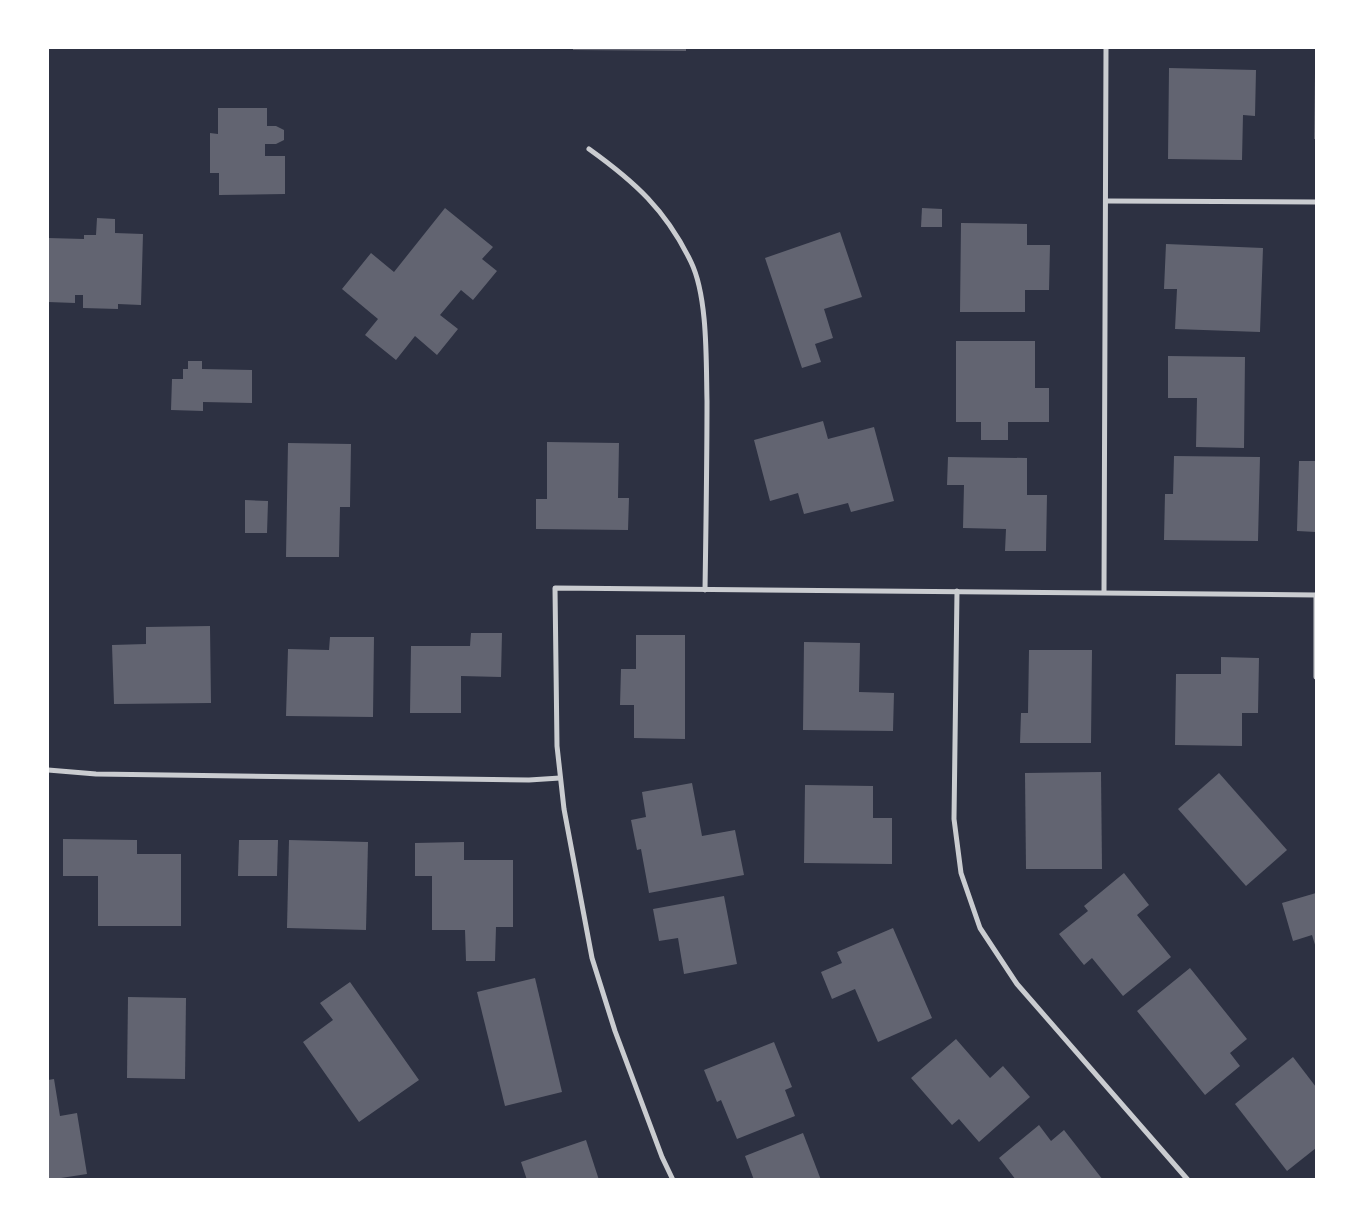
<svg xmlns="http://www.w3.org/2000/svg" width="1364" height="1227" font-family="'Playfair Display',serif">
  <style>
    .building { fill: #626471 }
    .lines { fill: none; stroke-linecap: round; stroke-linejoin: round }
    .minor { stroke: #caccd0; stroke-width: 5 }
  </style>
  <rect width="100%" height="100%" fill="#2d3142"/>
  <g class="building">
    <path d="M573,48H686V51L573,50Z"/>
    <path d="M1169,68L1256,70L1255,116L1243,115L1242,160L1168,159Z"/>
    <path d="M1315,72H1316V139H1314Z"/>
    <path d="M218,108H267V126H276L284,130V140L276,144H265V156H285V194L219,195V173H210V133L218,134Z"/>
    <path d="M445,208L493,247L482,259L497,271L473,300L461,290L440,315L458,329L437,355L415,336L396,360L365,335L378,319L342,289L371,253L394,272Z"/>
    <path d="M922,208L942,209V227H921Z"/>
    <path d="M97,218L115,219V233L143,234L141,305L118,304V309L83,308V295H75V303L48,302V238L84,239V235H96Z"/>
    <path d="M961,223L1027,224V245H1050L1049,290H1025V312H960Z"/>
    <path d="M840,232L862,297L824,309L833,338L815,344L821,362L802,368L765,258Z"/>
    <path d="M1166,244L1263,248L1260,332L1175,329L1177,289H1164Z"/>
    <path d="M956,341H1035V388H1049V422H1008V440H981V422H956Z"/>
    <path d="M1168,356L1245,357L1244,448L1196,447L1197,398H1168Z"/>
    <path d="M188,361H202V369L252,370V403L203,402V411L171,410L172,379H183V369H188Z"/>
    <path d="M823,421L828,439L874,427L894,501L851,512L848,503L804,514L798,493L770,501L754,440Z"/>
    <path d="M547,442L619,443L618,498H629L628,530L536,529V499H547Z"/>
    <path d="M288,443L351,444L350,507H340L339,557H286Z"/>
    <path d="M1174,456L1260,457L1258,541L1164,540L1165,494H1173Z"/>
    <path d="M948,457L1027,458V495H1047L1046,551H1005L1006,529L963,528L964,485H947Z"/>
    <path d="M1299,461H1316V532L1297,531Z"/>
    <path d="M245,500L268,501L267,533H245Z"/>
    <path d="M210,626L211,703L114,704L112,645L146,644V627Z"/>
    <path d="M471,633H502L501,677L461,676V713H410L411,646H470Z"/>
    <path d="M636,635H685V739L634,738V705H620L621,669H636Z"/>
    <path d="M330,637H374L373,717L286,716L288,649L329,650Z"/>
    <path d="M804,642L860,643L859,692L894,693L893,731L803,730Z"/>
    <path d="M1029,650H1092L1091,743H1020L1021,713H1028Z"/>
    <path d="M1221,657L1259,658L1258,713H1242V746L1175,745L1176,674H1221Z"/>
    <path d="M1101,772L1102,869H1026L1025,773Z"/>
    <path d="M1219,773L1287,850L1246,886L1178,809Z"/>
    <path d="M692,783L702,836L735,830L744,875L649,893L641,849L637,850L631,820L646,817L642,792Z"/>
    <path d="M805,785L873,786V818H892V864L804,863Z"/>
    <path d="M63,839L137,840V854H181V926H98V876H63Z"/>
    <path d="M239,840H278L277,876H238Z"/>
    <path d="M289,840L368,842L366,930L287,928Z"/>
    <path d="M464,842V860H513V927H496L495,961H466L465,930H432V876H415V843Z"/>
    <path d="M1124,873L1149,905L1137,915L1171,957L1123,996L1092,958L1084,965L1059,934L1088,911L1084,906Z"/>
    <path d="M1316,893V948L1312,935L1293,941L1282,903Z"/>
    <path d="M724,896L737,964L684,974L678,938L659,941L653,909Z"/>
    <path d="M893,928L932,1018L878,1042L855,989L832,999L821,972L842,963L837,952Z"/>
    <path d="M1190,968L1247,1039L1230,1053L1240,1066L1205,1095L1137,1011Z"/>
    <path d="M535,978L562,1092L505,1106L477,992Z"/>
    <path d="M350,982L419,1080L359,1122L303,1042L333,1020L320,1003Z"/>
    <path d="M128,997L186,998L185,1079L127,1078Z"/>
    <path d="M956,1039L990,1078L1003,1066L1030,1097L979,1142L959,1119L952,1125L911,1078Z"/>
    <path d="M774,1042L792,1087L785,1090L795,1116L737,1139L721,1100L717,1102L704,1070Z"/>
    <path d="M1293,1057L1316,1087V1148L1287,1171L1235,1104Z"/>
    <path d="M54,1079L60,1116L77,1113L87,1174L48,1180V1080Z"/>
    <path d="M1039,1125L1051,1141L1064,1130L1103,1180H1016L999,1158Z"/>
    <path d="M803,1133L821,1180H754L745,1156Z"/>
    <path d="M586,1140L599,1180H527L521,1162Z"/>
  </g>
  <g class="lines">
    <g class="minor">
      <path d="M589,149C635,182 666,210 691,262C708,297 706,362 707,401C707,464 706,527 705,590"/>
      <path d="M1107,201L1316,202"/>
      <path d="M957,591L954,819L961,873L980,928L1017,984L1188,1180"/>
      <path d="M1104,592L1106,48"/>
      <path d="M1316,595V677"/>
      <path d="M48,770L96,774L386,778L529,780L560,778"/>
      <path d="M673,1180L662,1157L615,1031L592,958L564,809L557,746L555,588L1316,595"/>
    </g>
  </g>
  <rect width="1364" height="1227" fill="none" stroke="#ffffff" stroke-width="98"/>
</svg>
